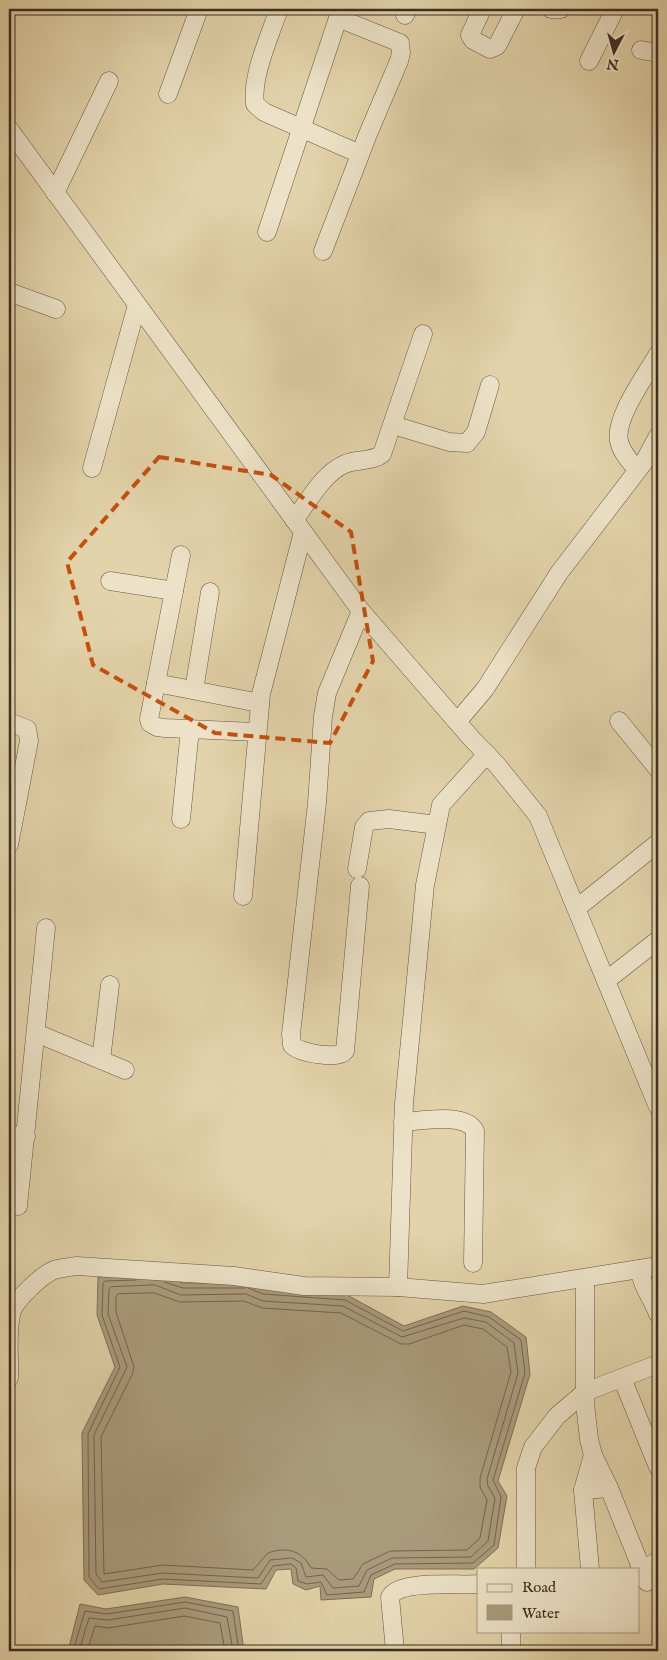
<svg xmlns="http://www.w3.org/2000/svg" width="667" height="1660" font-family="'IM FELL English',serif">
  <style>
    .water { fill: #aa9b7c; stroke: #7e6f58 }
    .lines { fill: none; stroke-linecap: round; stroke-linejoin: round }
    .shore { stroke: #72644f; stroke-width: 1 }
    .minor-casing { stroke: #655744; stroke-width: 19 }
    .minor { stroke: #ede2c8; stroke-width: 18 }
    .marked { fill: none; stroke: #c55010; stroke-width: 4; stroke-dasharray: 10 6; stroke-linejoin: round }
  </style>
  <rect width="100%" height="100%" fill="#e3d3aa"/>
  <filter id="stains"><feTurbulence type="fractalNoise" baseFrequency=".004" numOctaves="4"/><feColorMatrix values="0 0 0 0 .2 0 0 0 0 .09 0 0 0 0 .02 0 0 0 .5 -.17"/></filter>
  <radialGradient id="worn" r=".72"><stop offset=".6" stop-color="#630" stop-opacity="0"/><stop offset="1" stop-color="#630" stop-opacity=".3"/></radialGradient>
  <g class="water">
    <path d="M157,1274L183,1283H248L264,1289L347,1295L404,1326L463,1306L491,1312L526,1337L530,1374L498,1481L507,1496L498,1548L474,1569H395L374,1579L371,1597L321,1600L320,1586L306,1590L293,1584L291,1569L276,1570L266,1589L163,1584L98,1595L84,1580L82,1433L115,1367L97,1315L98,1277Z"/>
    <path d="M185,1597L238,1607L244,1651H68L80,1604L106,1609Z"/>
  </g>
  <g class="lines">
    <g class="shore">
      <path d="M136,1280L105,1281L103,1283L102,1315L120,1367L88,1434L89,1577L99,1589L163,1579L261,1584L273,1566L291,1564L296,1568L298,1581L307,1584L321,1582L327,1595L364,1592L371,1575L395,1564L473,1563L494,1545L501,1497L493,1480L525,1373L521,1340L489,1317L464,1311L403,1331L345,1300L263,1294L248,1288"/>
      <path d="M164,1282L183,1288H245"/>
      <path d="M155,1285L181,1295L246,1294L263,1301L343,1306L402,1337L464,1318L486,1322L514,1343L518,1373L487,1479L488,1486L495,1498L488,1541L471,1557L392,1558L367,1570L359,1586L333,1588L323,1575L306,1577L301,1563L292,1558L270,1560L258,1578L163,1573L102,1582L96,1574L94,1435L127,1367L108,1314L109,1289L111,1287Z"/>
      <path d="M154,1293L180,1302L244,1301L262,1308L341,1313L401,1344H409L464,1325L483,1329L507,1347L511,1372L480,1478V1487L487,1500L480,1538L467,1550L390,1551L363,1564L353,1579L339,1580L327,1569L311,1568C302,1551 287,1546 268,1553L253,1570L163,1565L104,1574L101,1437L132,1375L134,1367L116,1312V1297L118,1294Z"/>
      <path d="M73,1651L85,1611L107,1614L185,1602L233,1611L239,1651"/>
      <path d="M79,1651L89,1618L108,1620L185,1608L227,1617L233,1651"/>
      <path d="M87,1651L95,1626L108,1628L184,1616L220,1623L225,1651"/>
    </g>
    <g class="minor-casing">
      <g id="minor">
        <path d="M279,9C270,35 251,77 255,104L264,112L360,154"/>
        <path d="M482,9L470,35L473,40L490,49L497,46L516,9"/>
        <path d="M551,9H561"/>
        <path d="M405,15L408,9"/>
        <path d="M641,50L658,53"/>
        <path d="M589,61L615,9"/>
        <path d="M168,94L199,9"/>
        <path d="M9,129L361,611L471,738L497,765L538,816L658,1107"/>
        <path d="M55,193L109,81"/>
        <path d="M267,232L341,9"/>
        <path d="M323,251L368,134L399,61L401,53L400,43L338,18"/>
        <path d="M9,292L56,309"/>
        <path d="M393,425L449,442L467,443L476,432L490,385"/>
        <path d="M92,468L137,305"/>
        <path d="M637,470C630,461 621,452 619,441C614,418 647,374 658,354"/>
        <path d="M294,520C308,502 323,473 345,464C357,459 372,462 382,454L423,334"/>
        <path d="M181,555L149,719L150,723L157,727L165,728L257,732"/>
        <path d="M110,581L174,591"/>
        <path d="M156,683L260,703"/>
        <path d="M194,690L210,592"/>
        <path d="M619,721L658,769"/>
        <path d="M9,722L27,729L29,741L9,845"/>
        <path d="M457,722L485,689L559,573L644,462L658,436"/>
        <path d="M181,819L190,729"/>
        <path d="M357,869L364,827L369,821L389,819L437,825"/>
        <path d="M360,886L345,1051C339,1060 299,1053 292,1045L291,1034L317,803L323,716L327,693L361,611"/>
        <path d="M243,896L261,694L303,532"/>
        <path d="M577,908L658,843"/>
        <path d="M607,980L658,940"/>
        <path d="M36,1033L125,1070"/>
        <path d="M101,1060L110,985"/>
        <path d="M403,1122C422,1121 465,1112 475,1131L473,1263"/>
        <path d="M9,1135L26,1137"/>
        <path d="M18,1206L46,928"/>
        <path d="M640,1269C641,1286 652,1297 658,1314"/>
        <path d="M585,1278V1404L589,1439L593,1455L609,1488L647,1582"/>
        <path d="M398,1287L404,1103L425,885L441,805L487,754"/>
        <path d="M9,1378C10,1357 6,1332 12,1311C16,1299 42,1275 54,1270C61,1268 70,1267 77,1266L234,1276L304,1286L398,1287L483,1294L658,1266"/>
        <path d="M622,1378L658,1467"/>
        <path d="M583,1490L593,1455"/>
        <path d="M526,1569V1468L533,1447L557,1416L585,1392L658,1364"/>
        <path d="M590,1569L583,1490L609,1488"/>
        <path d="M638,1572L658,1561"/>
        <path d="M395,1651L390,1597C400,1579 458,1586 478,1584"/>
        <path d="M511,1651V1631"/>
      </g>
    </g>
    <use href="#minor" class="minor"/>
  </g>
  <path class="marked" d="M159,457L271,475L351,532L373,661L330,743L215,733L93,665L67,562Z"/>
  <rect width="667" height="1660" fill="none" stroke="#e3d3aa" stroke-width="30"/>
  <rect x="10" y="10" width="647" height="1640" fill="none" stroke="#3b2e22" stroke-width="2.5"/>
  <rect x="15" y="15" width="637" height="1630" fill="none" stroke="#3b2e22"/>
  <rect x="477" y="1568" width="162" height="65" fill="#ede2c8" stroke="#a69a86"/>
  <rect x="487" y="1584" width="25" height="8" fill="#ede2c8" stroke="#a69a86"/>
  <text x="522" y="1592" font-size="15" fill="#3b2e22">Road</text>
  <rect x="487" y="1605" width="25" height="15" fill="#aa9b7c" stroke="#a69a86"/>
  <text x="522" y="1618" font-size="15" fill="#3b2e22">Water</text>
  <g transform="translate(614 52) rotate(186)" stroke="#ede2c8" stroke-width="4" paint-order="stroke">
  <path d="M0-4L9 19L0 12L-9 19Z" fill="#3b2e22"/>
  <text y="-8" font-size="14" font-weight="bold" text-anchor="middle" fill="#3b2e22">N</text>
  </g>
  <rect width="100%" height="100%" filter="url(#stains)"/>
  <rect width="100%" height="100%" fill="url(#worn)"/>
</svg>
